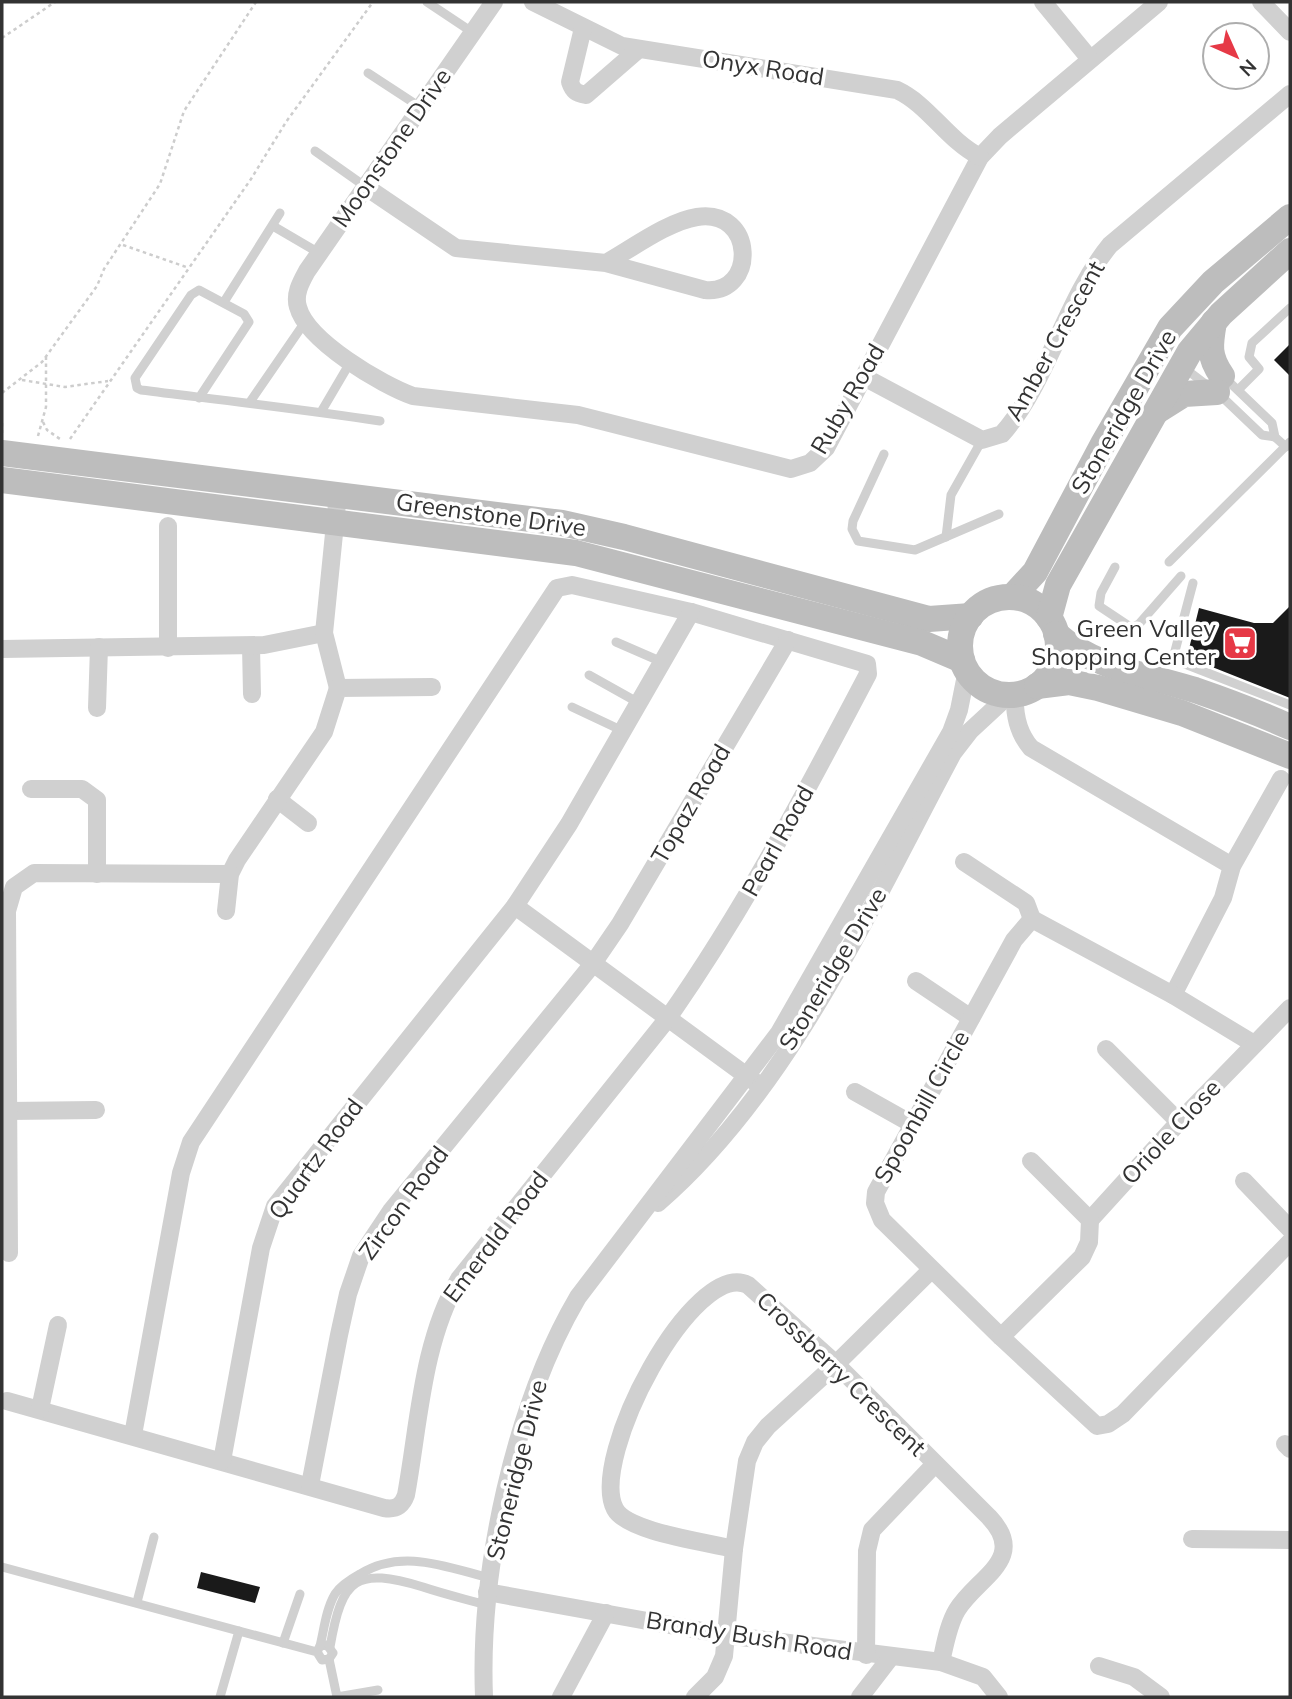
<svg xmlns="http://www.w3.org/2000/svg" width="1292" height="1699" font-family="Mulish,sans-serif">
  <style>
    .building { fill: #1a1a1a }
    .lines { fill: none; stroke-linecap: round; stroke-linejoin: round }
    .path { stroke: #cdcdcd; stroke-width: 2.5; stroke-dasharray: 3.5 3.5; stroke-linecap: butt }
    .lane { stroke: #d0d0d0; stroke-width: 9 }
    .street { stroke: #d0d0d0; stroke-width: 18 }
    .secondary { stroke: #bdbdbd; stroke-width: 26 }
    .labels { text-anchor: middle; stroke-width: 7; stroke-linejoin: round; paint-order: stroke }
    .street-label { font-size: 24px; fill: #333; stroke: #fff }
    .poi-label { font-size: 24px; fill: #333; stroke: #fff; text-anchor: end }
  </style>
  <rect width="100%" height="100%" fill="#fff"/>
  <g class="building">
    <path d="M1290,344V376L1274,360Z"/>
    <path d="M1290,606V698L1187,657L1199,608L1254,623H1273Z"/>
    <path d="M201,1572L260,1587L255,1603L197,1588Z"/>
  </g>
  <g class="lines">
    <g class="path">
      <path d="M2,38L55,2"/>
      <path d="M123,245L189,268"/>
      <path d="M22,380L65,387L108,381"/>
      <path d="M2,393L42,362L97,286L104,269L160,184L184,111L256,2"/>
      <path d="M43,422L47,430L60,439"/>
      <path d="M2,423V433"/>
      <path d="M38,436L46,407V357"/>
      <path d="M70,439L251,179L286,122L373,2"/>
    </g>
    <g class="lane">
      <path d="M427,2L472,32"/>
      <path d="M368,73L420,107"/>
      <path d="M315,151L366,187"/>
      <path d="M273,226L319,253"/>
      <path d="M224,302L280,213"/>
      <path d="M1183,367L1208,386"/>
      <path d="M1225,378L1272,423L1275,437L1286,447"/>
      <path d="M1238,390L1259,369L1249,357L1252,343L1290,308"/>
      <path d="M1219,394L1262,435L1275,437"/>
      <path d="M199,398L249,322L244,314L199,290L191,295L135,378L137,388L141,390C221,400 300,409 380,421"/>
      <path d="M250,402L305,322"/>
      <path d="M321,412L351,361"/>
      <path d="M884,454L853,521L852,529L858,541L915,550L999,514"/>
      <path d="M946,537L951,495L982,440"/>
      <path d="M1169,562L1290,442"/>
      <path d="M1115,567L1101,593L1099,606L1132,628L1139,624L1181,576"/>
      <path d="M1193,583L1175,651L1177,661L1290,705"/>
      <path d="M616,642L662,662"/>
      <path d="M589,675L639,703"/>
      <path d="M572,707L623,731"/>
      <path d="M2,1567L317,1652L322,1660L329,1659L333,1653L327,1645L320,1646L317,1652"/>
      <path d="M137,1602L154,1537"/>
      <path d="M283,1643L300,1594"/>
      <path d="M320,1646C324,1630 326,1609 335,1594C341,1585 351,1579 360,1574C402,1548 446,1567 490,1578"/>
      <path d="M330,1647C342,1577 356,1567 423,1587C444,1594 465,1599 486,1605"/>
      <path d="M329,1659L337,1697L378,1690"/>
      <path d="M220,1697L239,1631"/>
    </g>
    <g class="street">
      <path d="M494,2L307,271C301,282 294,294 298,307C307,341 382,385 413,396L578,415L791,469L810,463L826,448L980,157L1000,136L1159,2"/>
      <path d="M533,2L622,46L897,90C929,105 946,139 980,157"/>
      <path d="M1043,2L1090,59"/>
      <path d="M1261,2L1290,32"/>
      <path d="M583,28L570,82C573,91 576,93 586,95L639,49"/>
      <path d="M366,187L456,248L606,263L705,290C757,295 756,208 697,217C669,221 631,249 606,263"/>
      <path d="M864,377L982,440L1002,434C1048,382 1065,300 1110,245L1290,94"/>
      <path d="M251,646L252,694"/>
      <path d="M168,648V526"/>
      <path d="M2,649L264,645L324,633"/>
      <path d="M338,688L324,633L338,494"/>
      <path d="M1015,694C1014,714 1018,733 1031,748L1232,866"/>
      <path d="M97,708L99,647"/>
      <path d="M31,789H82L97,800V874"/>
      <path d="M277,799L308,823"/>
      <path d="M964,862L1026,903L1032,919"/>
      <path d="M515,906L755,1082"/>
      <path d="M226,911L230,874L237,860L324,732L338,688L432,687"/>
      <path d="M916,981L971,1018"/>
      <path d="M1173,995L1223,898L1232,866L1281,779"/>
      <path d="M1254,1044L1173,995L1032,919L1014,940L876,1192L875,1203L882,1220L1001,1337L1097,1426L1108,1424L1123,1414L1290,1242"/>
      <path d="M1106,1049L1179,1122"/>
      <path d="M855,1092L912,1124"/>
      <path d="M8,1111L96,1110"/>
      <path d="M1244,1181L1290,1229"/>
      <path d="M658,1203C789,1090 872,904 953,753L970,731L1010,694"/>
      <path d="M1090,1220L1179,1122L1290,1008"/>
      <path d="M9,1253L7,911L14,887L34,873L230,874"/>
      <path d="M1001,1337L1082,1257L1089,1242L1090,1220L1031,1161"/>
      <path d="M7,1401L384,1508C396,1510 402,1506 406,1495C419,1424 422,1342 459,1279L668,1018C745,908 806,792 868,674L867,664L691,612L572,585L557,588L191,1142L181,1173L133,1435"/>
      <path d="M40,1409L58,1325"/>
      <path d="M1285,1444L1290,1449"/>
      <path d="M222,1461L261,1248L275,1206L515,906L569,824L691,612"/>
      <path d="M310,1485L339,1335L348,1294L361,1256L391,1211L592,965L620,924L788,640"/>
      <path d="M1192,1539L1290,1540"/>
      <path d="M734,1549C707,1542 627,1532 615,1509C588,1458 694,1258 748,1285L836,1364L989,1517C1029,1559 977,1577 957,1610C948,1625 945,1645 941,1662"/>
      <path d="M487,1592L725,1635L941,1662L983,1677L999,1697"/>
      <path d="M866,1655L867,1551L872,1530L935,1464"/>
      <path d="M1099,1666L1134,1677L1161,1697"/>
      <path d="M484,1697C479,1571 514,1406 578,1297L779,1033L951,732L959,710L967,670"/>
      <path d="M561,1697L606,1613"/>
      <path d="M695,1697L715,1677L724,1656L734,1549L747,1461L755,1442L768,1426L836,1364L931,1270"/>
      <path d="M860,1697L890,1658"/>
    </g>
    <g class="secondary">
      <path d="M1214,322C1210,345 1208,356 1222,376"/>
      <path d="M1157,411L1184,394L1217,392"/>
      <path d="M2,453L562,523L624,537L929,619L971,616"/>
      <path d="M2,480L576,553L922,643L962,660"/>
      <path d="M1012,597L1035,572L1103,444L1170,328L1213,282L1290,217"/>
      <circle cx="1009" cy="646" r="49"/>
      <path d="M1049,618L1058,585L1190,351L1221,314L1290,251"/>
      <path d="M1056,634C1094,668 1147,675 1195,690C1227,701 1259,713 1290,727"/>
      <path d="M1037,686L1069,682L1098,688L1182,713L1290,756"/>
    </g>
  </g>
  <defs>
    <g id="supermarket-square" transform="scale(1.75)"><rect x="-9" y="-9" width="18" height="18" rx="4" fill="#e63946" stroke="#fff"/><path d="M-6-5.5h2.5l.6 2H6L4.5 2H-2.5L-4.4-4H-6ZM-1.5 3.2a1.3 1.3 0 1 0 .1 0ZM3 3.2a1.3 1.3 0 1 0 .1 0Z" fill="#fff"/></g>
  </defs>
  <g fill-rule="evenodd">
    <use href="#supermarket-square" x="1240" y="643"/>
  </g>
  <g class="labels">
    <g class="street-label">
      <text transform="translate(763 68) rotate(9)" y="8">Onyx Road</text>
      <text transform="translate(392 148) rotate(-55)" y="8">Moonstone Drive</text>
      <text transform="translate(1055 341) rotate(-61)" y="8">Amber Crescent</text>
      <text transform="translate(848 399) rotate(-60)" y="8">Ruby Road</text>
      <text transform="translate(1124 412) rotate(-60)" y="8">Stoneridge Drive</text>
      <text transform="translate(491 515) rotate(8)" y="8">Greenstone Drive</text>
      <text transform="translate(691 804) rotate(-60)" y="8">Topaz Road</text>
      <text transform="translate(778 841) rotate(-61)" y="8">Pearl Road</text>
      <text transform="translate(833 969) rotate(-59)" y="8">Stoneridge Drive</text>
      <text transform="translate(922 1107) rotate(-61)" y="8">Spoonbill Circle</text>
      <text transform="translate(1171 1132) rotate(-47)" y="8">Oriole Close</text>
      <text transform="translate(316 1159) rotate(-54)" y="8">Quartz Road</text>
      <text transform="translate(404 1203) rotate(-54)" y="8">Zircon Road</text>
      <text transform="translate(496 1237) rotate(-53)" y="8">Emerald Road</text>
      <text transform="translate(841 1374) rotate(44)" y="8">Crossberry Crescent</text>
      <text transform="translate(517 1470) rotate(-76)" y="8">Stoneridge Drive</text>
      <text transform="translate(749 1636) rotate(9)" y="8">Brandy Bush Road</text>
    </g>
    <g class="poi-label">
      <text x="1216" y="637">Green Valley<tspan x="1216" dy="28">Shopping Center</tspan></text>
    </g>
  </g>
  <rect width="1292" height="1699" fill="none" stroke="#333333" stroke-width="7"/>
  <g transform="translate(1236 56) rotate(135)"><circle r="33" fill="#ffffff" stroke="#adadad" stroke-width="2"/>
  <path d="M0-5L12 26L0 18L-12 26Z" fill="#e63946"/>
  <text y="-10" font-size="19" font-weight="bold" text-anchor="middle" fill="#333333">N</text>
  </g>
</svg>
